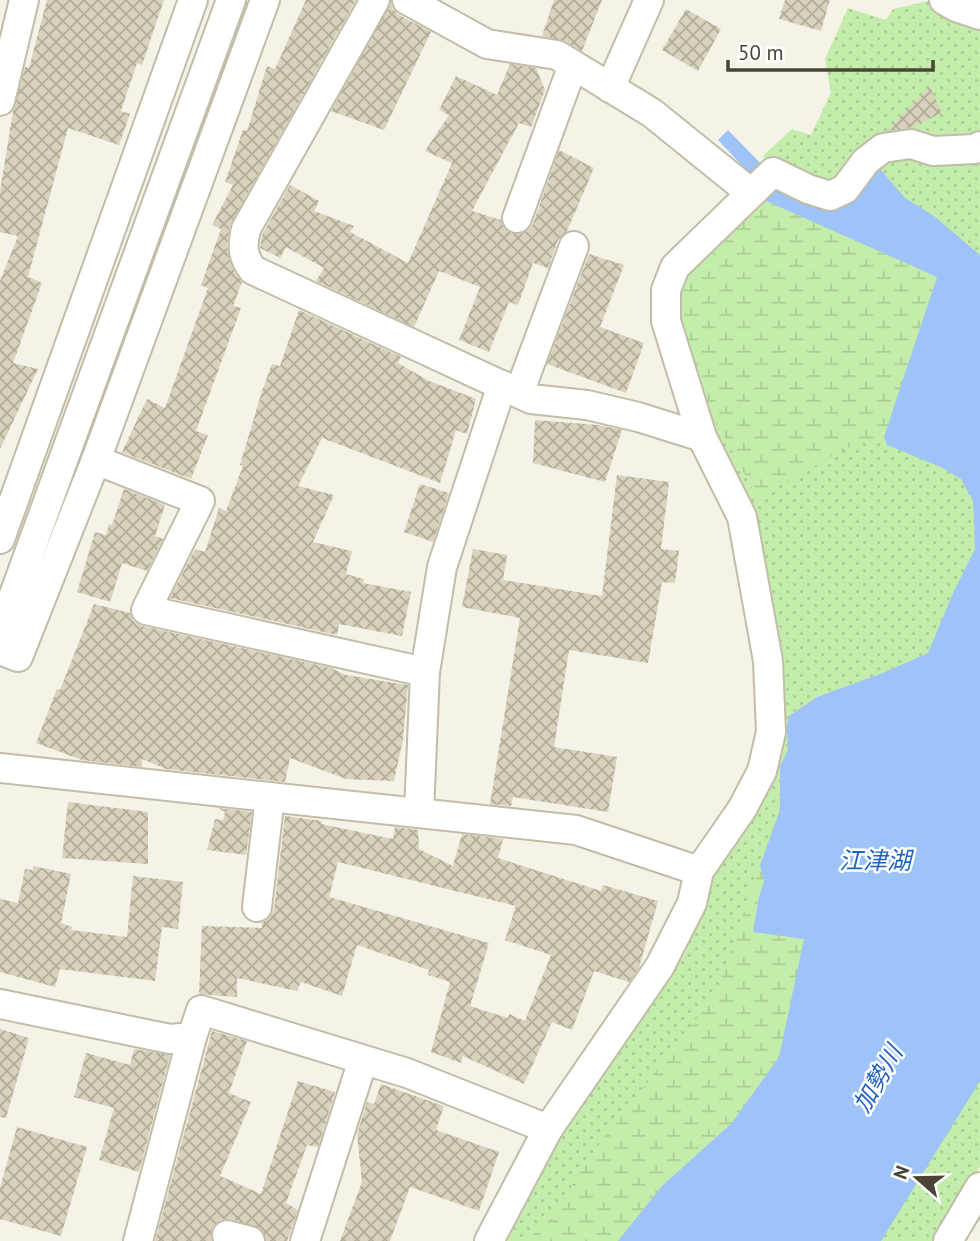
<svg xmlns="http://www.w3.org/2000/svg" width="980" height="1241" font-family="'PT Sans','Noto Sans JP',sans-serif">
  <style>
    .grass { fill: url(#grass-dots) }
    .wetland { fill: url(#wetland-marsh) }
    .water { fill: #9dc3f8 }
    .building { fill: url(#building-cross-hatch); fill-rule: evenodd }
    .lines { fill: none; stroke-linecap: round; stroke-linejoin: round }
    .minor-casing { stroke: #c1bda8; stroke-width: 32 }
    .minor { stroke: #fff; stroke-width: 28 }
    .labels { text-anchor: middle; stroke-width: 5; stroke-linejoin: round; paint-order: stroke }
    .water-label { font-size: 24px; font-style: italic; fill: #2262c0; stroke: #fff }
  </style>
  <defs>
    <pattern id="grass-dots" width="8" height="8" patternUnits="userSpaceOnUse" patternTransform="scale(1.75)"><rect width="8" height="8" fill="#c4edab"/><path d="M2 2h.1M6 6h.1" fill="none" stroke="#aacc94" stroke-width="1.8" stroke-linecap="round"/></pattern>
    <pattern id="wetland-marsh" width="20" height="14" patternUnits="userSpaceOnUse" patternTransform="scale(1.75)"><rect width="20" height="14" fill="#c4edab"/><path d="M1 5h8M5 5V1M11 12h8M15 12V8" fill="none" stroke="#aacc94"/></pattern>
    <pattern id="building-cross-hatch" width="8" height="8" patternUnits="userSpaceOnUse" patternTransform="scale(1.75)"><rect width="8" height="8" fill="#d8d1bb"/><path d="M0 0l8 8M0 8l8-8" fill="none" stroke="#b1ab99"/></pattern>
  </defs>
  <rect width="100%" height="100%" fill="#f5f3e7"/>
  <path class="grass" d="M933,0H980V1166L937,1241H507L565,1129L685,954L701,913L716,860L743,823L772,655L693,389L673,286L755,196L764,155L792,129L811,135L831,92L825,59L848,8L886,20L893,9Z"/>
  <g class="wetland">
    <path d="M764,200L937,277L884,437L851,446L757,497L701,394L685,337L681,310L684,284Z"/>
    <path d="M954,591L779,1057L731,1124L663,1185L618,1241H523L549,1223L588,1159L715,995L780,810V766L788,750L787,727L789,716L817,697L883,673L928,653Z"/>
  </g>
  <path class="water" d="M728,130L783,186L815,203L881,170L905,198L934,216L980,255V1081L881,1241H618L663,1185L731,1124L779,1057L804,939L753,932L759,897L764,881L760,865L780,810V766L788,750L787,727L789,716L817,697L883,673L928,653L954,591L975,549L973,501L961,479L943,468L887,445L884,437L937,277L764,200L749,173L718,140Z"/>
  <g class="building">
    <path d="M47,0H164L142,65L137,63L121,111L130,114L119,145L68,128L28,277L42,283L13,363L38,369L0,449V281L18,236L0,232V191L13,112L25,67L29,68Z"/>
    <path d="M306,0H356L230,225L227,245L229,259L235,273L242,282L233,306L241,308L196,431L208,435L191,479L122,452L147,399L165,408L208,288L201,285L221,229L212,225L233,185L225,182L243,130L247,131L267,66L275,69Z"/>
    <path d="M554,0H602L582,51L565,41L542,36Z"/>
    <path d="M785,0H830L821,31L779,19Z"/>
    <path d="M391,3L393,9L399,15L431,32L384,130L331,111Z"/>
    <path d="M686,9L721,29L698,71L662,50Z"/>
    <path d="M510,64L536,68L545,90L531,127L519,123L472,211L501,220L504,228L511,233L521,234L528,230L533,224L559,150L594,168L567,231L558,240L548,268L533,263L518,305L509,302L489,352L459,340L480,287L439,271L414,327L316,281L324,268L286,247L280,258L260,248L262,235L290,185L319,201L314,211L354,226L350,232L408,263L452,163L425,151L449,115L439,110L456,76L497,95Z"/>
    <path d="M930,87L942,113L909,128L887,131Z"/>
    <path d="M589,254L624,265L600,327L644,343L626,393L547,364Z"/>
    <path d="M299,310L401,357L398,363L427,380L476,399L467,434L456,430L440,483L322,438L298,486L334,495L313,542L352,551L346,574L364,579L363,583L411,592L402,636L339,624L337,635L170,598L195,549L205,552L219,508L226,511L243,466L240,465L262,391L272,364L280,366Z"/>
    <path d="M535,420L598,425L622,430L605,482L533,463Z"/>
    <path d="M617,475L669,482L661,549L679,551L675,583L662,582L648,663L569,650L554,747L617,757L608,812L513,797L511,806L490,804L520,618L462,607L473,549L507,555L503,580L602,596Z"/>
    <path d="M420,484L449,493L433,542L404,532Z"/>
    <path d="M124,489L165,505L155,536L163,539L147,571L122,563L110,602L77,592L95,532L106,535L109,524L112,525Z"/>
    <path d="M94,604L130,613L134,622L142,626L331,668L346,675L408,685L403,739L394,781L346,779L290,758L285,782L166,769L142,759V767L82,760L36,743L57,689L60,690Z"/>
    <path d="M68,802L148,812V864L62,858Z"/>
    <path d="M218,808L252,812L246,855L207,850L215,819L223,820L225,812Z"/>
    <path d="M285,816L322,821L321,824L393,839L395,827L418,830L419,849L453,866L462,834L503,839L498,858L601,891L603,885L658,901L639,968L629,982L594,971L572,1030L552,1022L524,1084L463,1056L461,1063L431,1052L450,982L428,975L429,970L357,945L342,996L301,982L297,991L237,978V997L199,994L202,926L262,928V923L271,916L274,909ZM338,862L516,906L505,940L551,955L525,1021L509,1014L508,1018L470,1006L489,943L329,897Z"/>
    <path d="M33,866L71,874L61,923L72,927L71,930L127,937L133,876L183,882L178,929L162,927L155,981L60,969L55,987L0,972V899L18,903L25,869L33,870Z"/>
    <path d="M0,1029L29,1038L6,1118L0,1117Z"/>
    <path d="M212,1031L247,1041L229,1093L251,1102L220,1176L261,1194L298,1081L335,1092L318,1147L307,1145L286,1203L298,1210L287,1241H266L261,1229L231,1219H222L215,1224L211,1231L212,1241H155Z"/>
    <path d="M134,1049L170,1055L139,1172L99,1160L114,1108L74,1097L86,1053L130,1065Z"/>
    <path d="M381,1084L444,1106L436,1130L499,1152L479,1211L410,1187L390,1241H340L362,1182L357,1134L367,1102L374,1104Z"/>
    <path d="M17,1127L87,1147L61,1236L0,1219V1188Z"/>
  </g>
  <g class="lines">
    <g class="minor-casing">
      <g id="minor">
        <path d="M375,0L246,229C242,246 242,256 253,270L531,399L587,405L638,417L702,437"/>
        <path d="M407,0L487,44L557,55L652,113L751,193"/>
        <path d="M944,0L956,7L980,15"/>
        <path d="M610,88L649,0"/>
        <path d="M0,101L24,0"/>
        <path d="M517,218L573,65"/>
        <path d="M519,393L574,246"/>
        <path d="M96,460L200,501L146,610L425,672"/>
        <path d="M0,539L193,0"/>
        <path d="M0,633L231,0"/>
        <path d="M0,650L18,657L96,460L265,0"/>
        <path d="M0,768L576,830L699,871"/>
        <path d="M419,813L425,672L442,567L502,385"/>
        <path d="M257,907L270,797"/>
        <path d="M0,1004L170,1039L192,1037L201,1010L407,1073L548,1129"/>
        <path d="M227,1235L250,1241"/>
        <path d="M138,1241L192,1037"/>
        <path d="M305,1241L363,1060"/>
        <path d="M489,1241L548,1129L660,966L692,903L699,871L742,809L762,771L771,732L768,661L742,517L702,437L666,321V290L675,267L773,172L808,189L830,196L845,189L866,161L883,148L911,144L933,151L975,149L980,146"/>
        <path d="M948,1241L980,1187"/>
      </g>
    </g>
    <use href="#minor" class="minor"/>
  </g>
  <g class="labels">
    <g class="water-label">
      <text x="875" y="869">江津湖</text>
      <text transform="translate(878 1079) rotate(-60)" y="8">加勢川</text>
    </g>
  </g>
  <g transform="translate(917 1178) rotate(290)" stroke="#ffffff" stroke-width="5" paint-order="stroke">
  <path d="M0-5L12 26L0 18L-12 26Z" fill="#494435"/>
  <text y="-10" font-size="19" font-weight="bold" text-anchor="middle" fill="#494435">N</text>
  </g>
  <path d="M728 60v10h205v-10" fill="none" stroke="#494435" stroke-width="3.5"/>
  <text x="738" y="60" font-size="21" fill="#494435" stroke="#ffffff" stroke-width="5" paint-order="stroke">50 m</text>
</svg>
